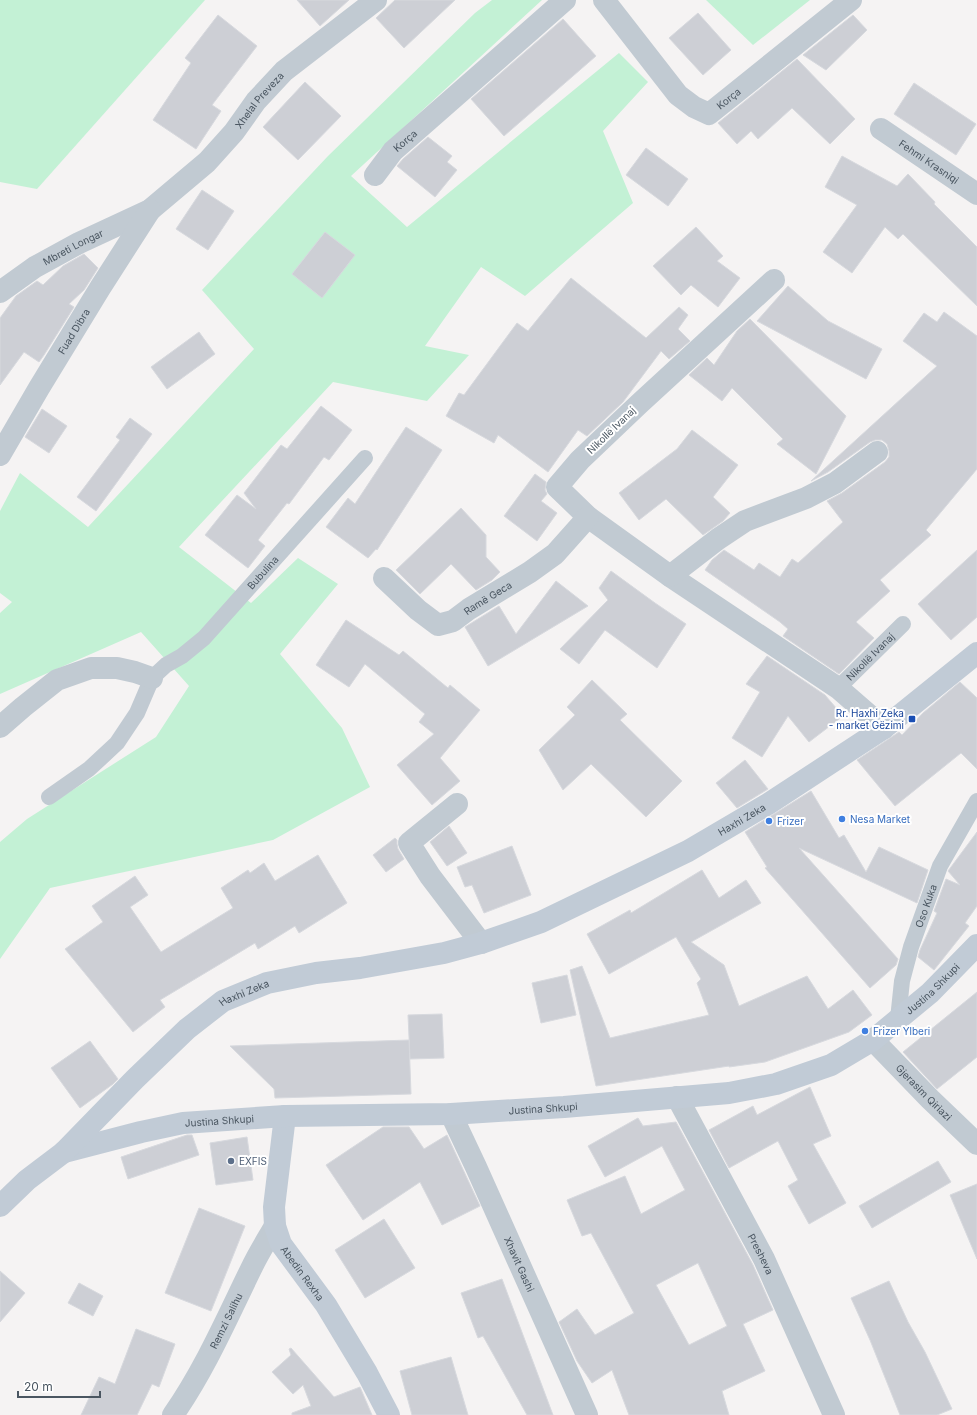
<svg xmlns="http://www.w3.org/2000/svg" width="977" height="1415" font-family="Inter,sans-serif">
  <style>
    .green { fill: #c3f1d5 }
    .building { fill: #cdcfd5; stroke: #d7d9de; fill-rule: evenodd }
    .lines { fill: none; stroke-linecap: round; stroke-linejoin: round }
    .lane { stroke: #c1cad2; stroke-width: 16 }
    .street { stroke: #c1cad2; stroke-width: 22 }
    .secondary { stroke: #c1cbd6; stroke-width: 22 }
    .transit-dot { fill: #1a4fb4; stroke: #fff; stroke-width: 1.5 }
    .shop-dot { fill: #3f7fe0; stroke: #fff; stroke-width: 1.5 }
    .service-dot { fill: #5c6f8a; stroke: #fff; stroke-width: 1.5 }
    .labels { text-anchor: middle; stroke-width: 4; stroke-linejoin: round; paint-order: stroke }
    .street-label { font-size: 10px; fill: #4a5661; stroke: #fff }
    .transit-label { font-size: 10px; fill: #164399; stroke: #fff; text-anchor: end }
    .shop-label { font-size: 10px; fill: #366cbe; stroke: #fff; text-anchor: start }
    .service-label { font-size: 10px; fill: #4e5e75; stroke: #fff; text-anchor: start }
  </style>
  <rect width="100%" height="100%" fill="#f5f3f3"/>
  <g class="green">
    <path d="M0,0H205L37,189L0,182Z"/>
    <path d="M492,0H542L351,176L407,227L619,53L648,82L603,131L633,203L525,296L481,267L425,346L469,355L427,401L333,382L179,547L251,603L298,558L338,584L280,654L342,728L370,787L273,840L50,888L0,959V842L27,819L156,737L189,686L141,632L0,694V613L12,602L0,593V511L20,473L88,527L254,349L202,290L328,156L475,13Z"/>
    <path d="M706,0H810L753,45Z"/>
  </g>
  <g class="building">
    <path d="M297,0H349L320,26Z"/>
    <path d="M395,0H455L404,48L376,18Z"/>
    <path d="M698,13L731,50L703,75L669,38Z"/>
    <path d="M218,15L257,46L212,105L221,111L196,149L153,120L191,63L185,58Z"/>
    <path d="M853,15L867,30L826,70L803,55Z"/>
    <path d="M563,19L596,56L504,136L471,99Z"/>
    <path d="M797,59L855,119L830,144L792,108L758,139L751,131L737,144L718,123Z"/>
    <path d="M305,82L341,116L298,160L263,127Z"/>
    <path d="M914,83L976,124L956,155L894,114Z"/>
    <path d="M428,137L452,156L447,162L457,170L435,197L397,166L403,159Z"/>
    <path d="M646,148L688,179L668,206L626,175Z"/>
    <path d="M842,156L897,186L908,174L935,202L934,204L977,247V306L903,234L898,239L885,227L852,273L823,252L857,205L825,187Z"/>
    <path d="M202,190L234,211L208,250L176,229Z"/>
    <path d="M696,227L723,256L717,261L740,278L718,307L691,285L681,295L653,266Z"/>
    <path d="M325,232L355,255L322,298L292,274Z"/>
    <path d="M84,254L98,268L84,290L69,304L74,307L44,355L39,362L24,352L0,385V318L16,296L37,281L43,285L63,266Z"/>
    <path d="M571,278L646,338L679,307L688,315L678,329L690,341L669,359L661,351L623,402L587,436L578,430L548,472L498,435L494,443L446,416L459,393L464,395L517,323L528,331Z"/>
    <path d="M788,286L828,321L882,349L866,379L757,321Z"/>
    <path d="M944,312L977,336V469L926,530L931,535L880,580L890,591L856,622L874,638L839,674L783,636L788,629L780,622L705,570L712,560L724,550L754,570L759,563L780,577L792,559L798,563L843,522L827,501L842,493L885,462L889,457V451L887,444L882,440H875L870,442L828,472L811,481L937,366L903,341L924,313L937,322Z"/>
    <path d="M750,319L846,416L816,474L777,444L783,439L732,388L722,401L689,375L707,358L714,365L737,331Z"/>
    <path d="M199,332L215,354L167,389L151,367Z"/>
    <path d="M321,406L352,430L329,460L324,457L289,504L287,503L258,540L265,546L248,568L205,535L237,495L256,509L244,493L281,445L287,449Z"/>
    <path d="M42,409L67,426L49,453L25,437Z"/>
    <path d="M130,418L152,434L96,511L77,497L120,440L116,437Z"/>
    <path d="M406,427L442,450L377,550L376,549L368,558L326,527L348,498L355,504Z"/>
    <path d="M692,430L738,465L713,497L730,513L723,521L703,535L666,499L639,520L619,493L677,449Z"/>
    <path d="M535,474L546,482L545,490L547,494L541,501L557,513L537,541L504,516Z"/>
    <path d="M461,508L486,535V557L500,572L492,580L476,590L451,564L420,594L396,570Z"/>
    <path d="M977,550V617L951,640L918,604Z"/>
    <path d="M611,571L655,603L686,624L657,668L605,630L579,664L560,649L608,600L599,588Z"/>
    <path d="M556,581L588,606L488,666L465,627L499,606L516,634Z"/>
    <path d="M346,620L399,655L403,651L448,688L450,685L480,710L440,758L460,781L432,805L397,765L434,734L419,722L425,714L365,664L349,687L316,665Z"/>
    <path d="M767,656L825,695L843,716L809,742L788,716L762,757L732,738L760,692L746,684Z"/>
    <path d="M592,680L627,714L620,720L682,781L646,817L591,764L563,790L539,750L575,715L567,707Z"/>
    <path d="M960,682L977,698V769L961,753L895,806L857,760L899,732L902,735L923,713Z"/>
    <path d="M745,760L768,789L737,808L716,783Z"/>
    <path d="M811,791L839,838L844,835L866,872L879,847L928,870L917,903L799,848L898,959L896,965L870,988L765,868L767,867L745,832Z"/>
    <path d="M449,826L467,853L447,866L430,842Z"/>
    <path d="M977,832V906L965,923L969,926L934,970L918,957L920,950L937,913L934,911L946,879L960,885L948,871Z"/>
    <path d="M395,838L397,840V844L398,849L404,859L386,872L373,855Z"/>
    <path d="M512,846L531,895L484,913L472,885L465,887L457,867Z"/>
    <path d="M318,855L347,903L299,933L295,926L258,949L255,943L160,1000L165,1007L133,1032L65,949L103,922L92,906L135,876L148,895L130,907L161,952L233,908L221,888L248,870L250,873L264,863L275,881Z"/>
    <path d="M702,870L719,898L746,880L761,903L691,942L724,965L739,1006L807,976L828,1009L853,990L872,1015L849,1032L765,1062L729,1067V1066L596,1086L570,970L582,966L610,1038L709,1015L697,983L701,979L676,937L609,974L587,934L630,910L631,913Z"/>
    <path d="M567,975L576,1015L541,1023L532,983Z"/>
    <path d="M977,992V1057L937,1089L903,1052Z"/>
    <path d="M442,1014L444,1058L410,1059L408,1015Z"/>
    <path d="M409,1040L411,1094L345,1096L275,1098L274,1089L230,1046Z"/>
    <path d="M90,1041L118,1079L113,1084L80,1108L51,1068Z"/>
    <path d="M810,1087L831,1136L813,1144L846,1203L809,1224L788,1186L798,1180L778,1141L729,1168L709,1130L753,1106L757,1115Z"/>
    <path d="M638,1118L643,1126L676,1122L753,1265L773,1310L743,1324L765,1371L722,1391L729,1415H629L612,1370L592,1383L577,1361L559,1322L577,1309L595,1335L634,1313L591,1233L582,1236L567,1200L625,1176L641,1214L685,1190L662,1146L605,1177L588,1146ZM698,1263L727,1326L689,1345L656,1285Z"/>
    <path d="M383,1127H409L424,1149L447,1135L480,1206L442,1225L420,1182L363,1220L326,1165Z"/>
    <path d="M187,1135H192L199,1155L128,1179L121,1157Z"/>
    <path d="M247,1137L253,1180L216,1185L210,1143Z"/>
    <path d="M938,1161L951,1182L872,1228L859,1206Z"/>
    <path d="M977,1184V1259L950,1195Z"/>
    <path d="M199,1208L245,1226L211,1311L165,1293Z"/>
    <path d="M384,1219L415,1268L365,1298L335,1250Z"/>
    <path d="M0,1271L25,1293L0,1322Z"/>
    <path d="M502,1279L553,1415H527L483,1336L478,1338L461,1293Z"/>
    <path d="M889,1281L908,1322L925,1352L952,1409L937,1415H900L870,1340L851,1298Z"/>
    <path d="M79,1283L103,1296L93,1316L68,1303Z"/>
    <path d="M136,1329L175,1344L159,1387L152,1384L137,1415H81L99,1377L115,1384Z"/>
    <path d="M291,1348L334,1397L360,1387L372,1415H292V1413L311,1406L303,1385L293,1394L272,1372L291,1355L289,1349Z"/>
    <path d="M451,1357L468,1415H412L400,1371Z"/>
  </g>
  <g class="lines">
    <g class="lane">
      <path id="s1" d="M838,688L903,624"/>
      <path id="s2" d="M49,797L89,769L117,743L137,713L152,678L166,665L182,656L204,638L365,458"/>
      <path id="s3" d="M898,1019L902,981L911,947L940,866L977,801"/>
    </g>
    <g class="street">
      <path id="s4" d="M604,0L678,95L694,107L709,114L851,0"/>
      <path id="s5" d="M881,129L977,194"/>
      <path id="s6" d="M375,175L393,151L409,137L565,0"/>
      <path d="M774,280L639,404L580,460L557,487L588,517L670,576L838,688L884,728"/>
      <path id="s7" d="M0,292L35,267L79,243L150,210L207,162L234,132L256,101L284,71L376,0"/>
      <path id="s8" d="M0,455L39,388L100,288L150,210"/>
      <path d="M670,576L718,539L745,521L806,498L835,483L877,452"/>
      <path id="s9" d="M384,578L418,610L438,625L453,621L469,609L530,572L555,554L588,517"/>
      <path d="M0,727L23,707L57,680L91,668H117L135,672L152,678"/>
      <path d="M457,804L409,843L430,876L481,943"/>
      <path id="s10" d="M873,1040L930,1099L977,1144"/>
      <path id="s11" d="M677,1097L764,1259L834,1415"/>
      <path id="s12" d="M451,1114L476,1167L587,1415"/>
      <path id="s13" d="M173,1415C205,1369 227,1318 251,1269C258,1254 267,1240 275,1226"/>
    </g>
    <g class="secondary">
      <path id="s14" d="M285,1116L274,1207L275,1226L281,1244L326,1305L367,1373L389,1415"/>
      <path id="s15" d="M64,1152L141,1132L183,1123L285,1116L451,1114L564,1107L729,1093L776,1084L831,1065L873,1040L930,993L977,945"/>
      <path id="s16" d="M0,1206L27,1180L64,1152L135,1079L187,1029L223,1001L267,983L316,973L360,968L444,953L481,943L541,922L688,851L768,804L884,728L977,653"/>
    </g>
  </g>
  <rect class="transit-dot" x="908" y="715" width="8" height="8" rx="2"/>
  <g class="shop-dot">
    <circle cx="842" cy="819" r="4"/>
    <circle cx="769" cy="821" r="4"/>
    <circle cx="865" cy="1031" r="4"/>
  </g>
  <circle class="service-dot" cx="231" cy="1161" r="4"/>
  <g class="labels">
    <g class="street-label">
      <text dy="4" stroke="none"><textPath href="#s4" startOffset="182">Korça</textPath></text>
      <text dy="4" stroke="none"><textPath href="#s7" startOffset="327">Xhelal Preveza</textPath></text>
      <text dy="4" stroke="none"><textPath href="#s6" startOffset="46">Korça</textPath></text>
      <text dy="4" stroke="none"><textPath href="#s5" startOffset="58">Fehmi Krasniqi</textPath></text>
      <text dy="4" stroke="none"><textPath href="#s7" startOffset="86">Mbreti Longar</textPath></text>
      <text dy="4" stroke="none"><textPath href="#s8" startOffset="144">Fuad Dibra</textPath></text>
      <text transform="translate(611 430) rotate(-44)" y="4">Nikollë Ivanaj</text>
      <text dy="4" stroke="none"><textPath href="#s2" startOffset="315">Bubulina</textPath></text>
      <text dy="4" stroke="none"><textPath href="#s9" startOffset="129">Ramë Geca</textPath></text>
      <text dy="4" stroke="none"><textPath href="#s1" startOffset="45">Nikollë Ivanaj</textPath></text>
      <text dy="4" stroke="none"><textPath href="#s16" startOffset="858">Haxhi Zeka</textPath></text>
      <text dy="4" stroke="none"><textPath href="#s3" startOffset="117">Oso Kuka</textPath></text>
      <text dy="4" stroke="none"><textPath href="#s15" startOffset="903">Justina Shkupi</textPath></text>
      <text dy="4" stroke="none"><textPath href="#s16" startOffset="326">Haxhi Zeka</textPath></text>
      <text dy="4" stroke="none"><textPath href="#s10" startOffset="73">Gjerasim Qiriazi</textPath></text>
      <text dy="4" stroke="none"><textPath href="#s15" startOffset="483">Justina Shkupi</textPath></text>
      <text dy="4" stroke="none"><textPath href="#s15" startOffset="159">Justina Shkupi</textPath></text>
      <text dy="4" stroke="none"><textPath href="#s11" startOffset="178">Presheva</textPath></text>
      <text dy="4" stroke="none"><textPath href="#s12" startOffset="165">Xhavit Gashi</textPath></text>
      <text dy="4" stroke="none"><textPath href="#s14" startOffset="166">Abedin Rexha</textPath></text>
      <text dy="4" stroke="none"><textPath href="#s13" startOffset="108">Remzi Salihu</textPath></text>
    </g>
    <g class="transit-label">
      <text x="904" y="717">Rr. Haxhi Zeka<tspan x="904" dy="12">- market Gëzimi</tspan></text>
    </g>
    <g class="shop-label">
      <text x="850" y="823">Nesa Market</text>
      <text x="777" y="825">Frizer</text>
      <text x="873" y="1035">Frizer Ylberi</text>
    </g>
    <g class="service-label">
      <text x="239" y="1165">EXFIS</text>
    </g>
  </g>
  <path d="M18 1391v6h82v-6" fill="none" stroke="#4a5661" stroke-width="2"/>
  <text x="24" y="1391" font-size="12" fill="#4a5661" stroke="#ffffff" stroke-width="3" paint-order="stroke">20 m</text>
</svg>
